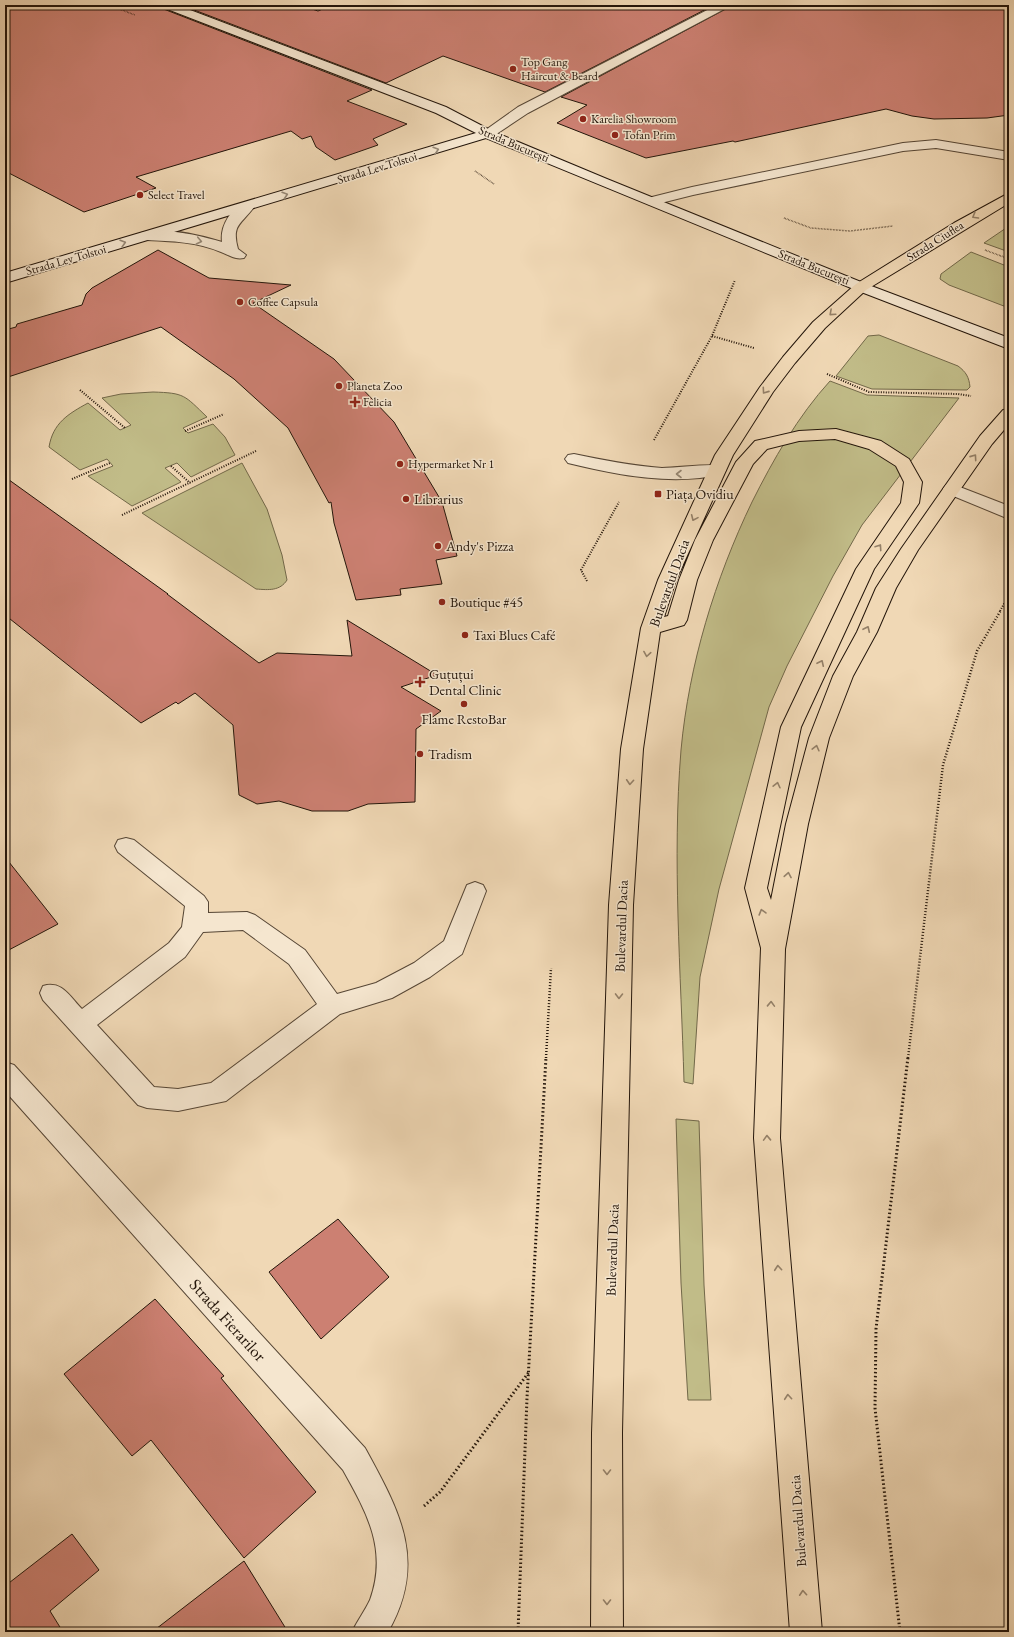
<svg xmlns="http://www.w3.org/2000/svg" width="1014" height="1637" font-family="'EB Garamond',serif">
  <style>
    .green { fill: #c1bc88; stroke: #726849 }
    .building { fill: #cc8072; stroke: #23150a }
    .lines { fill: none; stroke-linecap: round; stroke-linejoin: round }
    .lane-casing { stroke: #564635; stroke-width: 2 }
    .street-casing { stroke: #564635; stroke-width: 2 }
    .secondary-casing { stroke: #23150a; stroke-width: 2 }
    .highway-casing { stroke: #23150a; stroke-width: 2 }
    .path-far3 { stroke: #23150a; stroke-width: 1.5; stroke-dasharray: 0.5 1; stroke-linecap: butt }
    .path-far2 { stroke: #23150a; stroke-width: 2; stroke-dasharray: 1 1.5; stroke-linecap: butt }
    .path-far1 { stroke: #23150a; stroke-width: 2.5; stroke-dasharray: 1 2; stroke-linecap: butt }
    .path { stroke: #23150a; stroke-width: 3; stroke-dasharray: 1.5 2.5; stroke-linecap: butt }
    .lane { fill: #f5e6cf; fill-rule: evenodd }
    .street { fill: #f5e6cf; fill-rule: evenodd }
    .secondary { fill: #f5e6cf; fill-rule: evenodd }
    .highway { fill: #f0d8b5; fill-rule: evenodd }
    .oneway { stroke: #968876 }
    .oneway2 { stroke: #948068 }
    .poi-dot { fill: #8f2418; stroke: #f5e6cf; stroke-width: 1.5 }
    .labels { text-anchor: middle; stroke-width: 3; stroke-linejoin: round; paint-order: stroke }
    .far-poi-label { font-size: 12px; fill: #23150a; stroke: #f5e6cf; text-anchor: start }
    .far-street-label { font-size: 12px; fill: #23150a; stroke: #f5e6cf }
    .poi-label { font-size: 14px; fill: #23150a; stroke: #f5e6cf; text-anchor: start }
    .street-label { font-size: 14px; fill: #23150a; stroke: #f5e6cf }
    .near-street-label { font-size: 17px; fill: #23150a; stroke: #f5e6cf }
  </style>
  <rect width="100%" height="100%" fill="#f0d8b5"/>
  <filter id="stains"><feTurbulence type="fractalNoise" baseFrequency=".005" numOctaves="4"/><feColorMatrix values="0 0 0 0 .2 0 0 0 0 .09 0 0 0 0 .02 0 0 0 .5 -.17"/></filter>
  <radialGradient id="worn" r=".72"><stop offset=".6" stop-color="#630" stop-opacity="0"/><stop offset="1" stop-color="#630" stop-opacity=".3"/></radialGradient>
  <g class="green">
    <path d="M1009,226V252L984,243Z"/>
    <path d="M971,252L1009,267V308L949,285L940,279L941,274Z"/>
    <path d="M879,335L958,366C966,372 969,377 970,387L967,390L872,389L836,376L868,336Z"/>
    <path d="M830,381L867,395L959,398L862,525L833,576L787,666L769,707L719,889L700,977L693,1084L684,1082C681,972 672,860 681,750C689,664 715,579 752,502C773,460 798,416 830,381Z"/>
    <path d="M153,392C185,393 184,395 207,417L183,428L188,433L213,424L225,437L235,455L191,477L177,463L165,468L181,482L132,506L88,476L113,466L107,459L80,470L49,447C53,423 68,414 88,403L120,430L131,425L102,398L121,394Z"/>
    <path d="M242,463L267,509L282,555L287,580C280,591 269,590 256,589L142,513Z"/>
    <path d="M676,1119L699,1121L704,1285L711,1400H688L681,1283Z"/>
  </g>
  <g class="building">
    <path d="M5,5H158L161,8L372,90L347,101L407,124L373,139L378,145L335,160L316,147L311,136L302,139L291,131L136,177L156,188L84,212L5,171Z"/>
    <path d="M181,5H300L318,11L332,5H714L545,92L443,56L386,83Z"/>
    <path d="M733,5H1009V115L987,118L934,119L912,116L886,109L735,142L733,141L646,158L557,123L587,105L561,97Z"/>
    <path d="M158,250L209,278L291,285L253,303L334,359L394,422L442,502L457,556L436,560L442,584L400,589L401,595L356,600L334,523L331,502L329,503L288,428L234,379L161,327L5,378V330L16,327L17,324L82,305L86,294L92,288Z"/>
    <path d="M5,477L168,594H167L259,663L277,653L352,656L347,620L437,675L401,687L441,711L416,729L415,802L368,804L348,811H312L279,801L257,804L239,795L233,725L195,693L178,704L176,702L141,723L5,615Z"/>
    <path d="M5,857L58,924L5,952Z"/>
    <path d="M338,1219L389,1277L321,1339L269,1272Z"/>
    <path d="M155,1299L224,1376L221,1378L316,1492L244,1558L151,1440L132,1456L64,1374Z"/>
    <path d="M72,1534L99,1570L50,1611L63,1632H5V1586Z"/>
    <path d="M244,1561L288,1632H152Z"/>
  </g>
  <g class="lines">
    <g class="lane-casing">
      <g id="lane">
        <path d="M936,140L1009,152V160L936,148L903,151L693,195L653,205L648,204L646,201L648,198L692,187L903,143Z"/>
        <path d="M247,203L252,204L254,207C242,224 231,224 238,249L246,255L244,258C235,260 229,255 221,252C197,242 172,241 146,240L141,239L139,236L141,233C164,227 199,235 222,242C220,226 231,207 247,203Z"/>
        <path d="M574,454C603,460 632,466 662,468C679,468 709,463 723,466L726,470L723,474C673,486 617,475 568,463L565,459L568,455Z"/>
        <path d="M952,484L1009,506V519L946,493L943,489L946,485Z"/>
        <path d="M126,838L134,840L204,896L208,902V913L247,912L255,915L305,950L337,994L376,983L414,963L444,941L467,885L475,882L483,885L486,891L462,954L430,977L392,998L340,1014L226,1101L178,1111L147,1108L138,1105L43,1000L40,993L43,986C62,980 70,997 82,1009L169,943L182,927L185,906L118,852L115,846L118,840ZM243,930L289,964L317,1004L211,1083L178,1089L154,1087L97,1025L185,957L203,932Z"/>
      </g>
    </g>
    <g class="street-casing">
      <g id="street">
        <path d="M717,5H732L528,113L492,137H482L480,134L518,107Z"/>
        <path d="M5,1062L14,1065L365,1448C400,1512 428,1562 388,1632H352C357,1621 365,1611 370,1600C388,1550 367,1513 343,1470L5,1091Z"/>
      </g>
    </g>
    <g class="secondary-casing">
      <path id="secondary" d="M160,5H177L446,107L492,131L607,179L866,284L1009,338V349L856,290L486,138L5,283V273L476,133L436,113L162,7Z"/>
    </g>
    <g class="highway-casing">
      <path id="highway" d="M1009,193V203L866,290L825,328L795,363L773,392L733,455L676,580L664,617L668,616L679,580L695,540L736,462L755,441L799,431L836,429L881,441L909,459L922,482L919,503L874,569L801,727L767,888L771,900L786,824L809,738L833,676L857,632L876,588L901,549L980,436L1003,410L1009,409V424L992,444L918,550L896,588L877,632L853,676L829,738L808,824L785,949L780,1138L822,1632H790L754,1138L761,948L745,888L781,727L856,569L901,503L904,482L896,466L869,449L835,439L799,441L767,449L753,464L713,540L697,580L687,620L684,625L660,632L643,749L633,905L622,1433L623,1632H591L592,1433L609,905L621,749L641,628L658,580L715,455L760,387L783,357L813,322L856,284L954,223Z"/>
    </g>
    <g class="path-far3">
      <path d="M109,5L135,15"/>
      <path d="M475,171L494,184"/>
      <path d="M784,218L811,228L850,231L893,226"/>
      <path d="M985,250L1009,259"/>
    </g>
    <g class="path-far2">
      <path d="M712,336L754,348"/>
      <path d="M827,374L869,392L958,394L971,396"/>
      <path d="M80,390L125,428"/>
      <path d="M185,431L224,414"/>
      <path d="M654,440L712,336L735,280"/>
      <path d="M171,466L190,483"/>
      <path d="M72,479L110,463"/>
      <path d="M122,515L256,451"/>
      <path d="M587,581L581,570L619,502"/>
      <path d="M1000,611L1009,595"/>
    </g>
    <g class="path-far1">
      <path d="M546,1058L551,968"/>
      <path d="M908,1058L943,765L977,651L1001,610"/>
    </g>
    <g class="path">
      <path d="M424,1506L440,1492L529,1372"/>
      <path d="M518,1632L527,1398L546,1057"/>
      <path d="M900,1632L875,1408L876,1329L908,1057"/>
    </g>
    <use href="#lane" class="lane"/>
    <use href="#street" class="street"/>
    <use href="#secondary" class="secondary"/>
    <use href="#highway" class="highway"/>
  </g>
  <defs><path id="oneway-chevron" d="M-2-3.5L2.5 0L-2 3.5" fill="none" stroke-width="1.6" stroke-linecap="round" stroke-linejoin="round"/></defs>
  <g class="oneway">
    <use href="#oneway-chevron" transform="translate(436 150) rotate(-17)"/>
    <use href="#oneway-chevron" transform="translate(285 195) rotate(-17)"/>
    <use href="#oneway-chevron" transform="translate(199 241) rotate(12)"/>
    <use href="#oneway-chevron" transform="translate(123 243) rotate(-16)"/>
    <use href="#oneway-chevron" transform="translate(679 474) rotate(-180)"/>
  </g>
  <g class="oneway2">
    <use href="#oneway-chevron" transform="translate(975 216) rotate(150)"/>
    <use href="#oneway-chevron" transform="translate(832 313) rotate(138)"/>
    <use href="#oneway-chevron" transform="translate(765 391) rotate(125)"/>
    <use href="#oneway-chevron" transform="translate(974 457) rotate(-55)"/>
    <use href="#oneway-chevron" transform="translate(694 518) rotate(114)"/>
    <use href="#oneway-chevron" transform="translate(879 547) rotate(-56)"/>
    <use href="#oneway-chevron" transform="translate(867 629) rotate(-65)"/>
    <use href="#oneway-chevron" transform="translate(647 654) rotate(99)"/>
    <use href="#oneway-chevron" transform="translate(821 663) rotate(-65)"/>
    <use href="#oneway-chevron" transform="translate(816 748) rotate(-76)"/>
    <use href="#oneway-chevron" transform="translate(630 782) rotate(94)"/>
    <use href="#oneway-chevron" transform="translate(777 785) rotate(-77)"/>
    <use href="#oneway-chevron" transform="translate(788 875) rotate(-80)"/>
    <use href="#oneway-chevron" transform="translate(762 912) rotate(-106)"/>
    <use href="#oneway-chevron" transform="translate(619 996) rotate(91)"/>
    <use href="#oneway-chevron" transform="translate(771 1004) rotate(-88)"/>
    <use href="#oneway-chevron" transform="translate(767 1138) rotate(-92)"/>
    <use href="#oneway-chevron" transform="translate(778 1268) rotate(-95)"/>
    <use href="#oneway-chevron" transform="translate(788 1397) rotate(-95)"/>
    <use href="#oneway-chevron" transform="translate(607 1472) rotate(90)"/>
    <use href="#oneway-chevron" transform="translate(803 1593) rotate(-94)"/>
    <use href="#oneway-chevron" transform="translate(607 1602) rotate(90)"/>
  </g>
  <g class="poi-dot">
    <circle cx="513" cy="69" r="4"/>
    <circle cx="583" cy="119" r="4"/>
    <circle cx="615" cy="135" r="4"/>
    <circle cx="140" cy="195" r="4"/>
    <circle cx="240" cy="302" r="4"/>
    <circle cx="339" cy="386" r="4"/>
    <path d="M353 396h4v4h4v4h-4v4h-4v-4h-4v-4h4z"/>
    <circle cx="400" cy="464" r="4"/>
    <rect x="654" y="490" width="8" height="8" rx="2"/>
    <circle cx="406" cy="499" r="4"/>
    <circle cx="438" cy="546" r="4"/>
    <circle cx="442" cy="602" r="4"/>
    <circle cx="465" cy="635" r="4"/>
    <path d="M418 676h4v4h4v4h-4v4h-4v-4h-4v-4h4z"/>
    <circle cx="464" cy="704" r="4"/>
    <circle cx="420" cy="754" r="4"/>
  </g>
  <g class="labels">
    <g class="far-poi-label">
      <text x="521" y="66">Top Gang<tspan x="521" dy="14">Haircut &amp; Beard</tspan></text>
      <text x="591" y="123">Karelia Showroom</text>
      <text x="623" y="139">Tofan Prim</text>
      <text x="148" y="199">Select Travel</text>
      <text x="248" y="306">Coffee Capsula</text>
      <text x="347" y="390">Planeta Zoo</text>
      <text x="363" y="406">Felicia</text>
      <text x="408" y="468">Hypermarket Nr 1</text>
    </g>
    <g class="far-street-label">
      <text transform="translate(514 144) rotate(23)" y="4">Strada București</text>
      <text transform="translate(377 168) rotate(-17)" y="4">Strada Lev Tolstoi</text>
      <text transform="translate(935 241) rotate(-32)" y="4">Strada Ciuflea</text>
      <text transform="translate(66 260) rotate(-16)" y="4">Strada Lev Tolstoi</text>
      <text transform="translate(814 267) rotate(22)" y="4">Strada București</text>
    </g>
    <g class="poi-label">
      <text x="666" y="499">Piața Ovidiu</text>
      <text x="414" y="504">Librarius</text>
      <text x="446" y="551">Andy's Pizza</text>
      <text x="450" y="607">Boutique #45</text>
      <text x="473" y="640">Taxi Blues Café</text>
      <text x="429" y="679">Guțuțui<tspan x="429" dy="16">Dental Clinic</tspan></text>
      <text x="464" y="724" text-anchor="middle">Flame RestoBar</text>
      <text x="428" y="759">Tradism</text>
    </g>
    <g class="street-label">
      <text transform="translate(669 583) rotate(-70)" y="5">Bulevardul Dacia</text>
      <text transform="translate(621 926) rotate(-88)" y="5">Bulevardul Dacia</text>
      <text transform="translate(612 1250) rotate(-88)" y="5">Bulevardul Dacia</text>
      <text transform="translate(798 1521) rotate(-94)" y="5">Bulevardul Dacia</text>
    </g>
    <g class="near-street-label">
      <text transform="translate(228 1320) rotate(48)" y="6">Strada Fierarilor</text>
    </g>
  </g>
  <rect width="1014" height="1637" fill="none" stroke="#f0d8b5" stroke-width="20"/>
  <rect x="6" y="6" width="1002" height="1625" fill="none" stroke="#23150a" stroke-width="2"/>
  <rect x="10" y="10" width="994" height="1617" fill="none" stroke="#23150a"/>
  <rect width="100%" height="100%" filter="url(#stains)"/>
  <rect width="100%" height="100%" fill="url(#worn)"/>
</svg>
